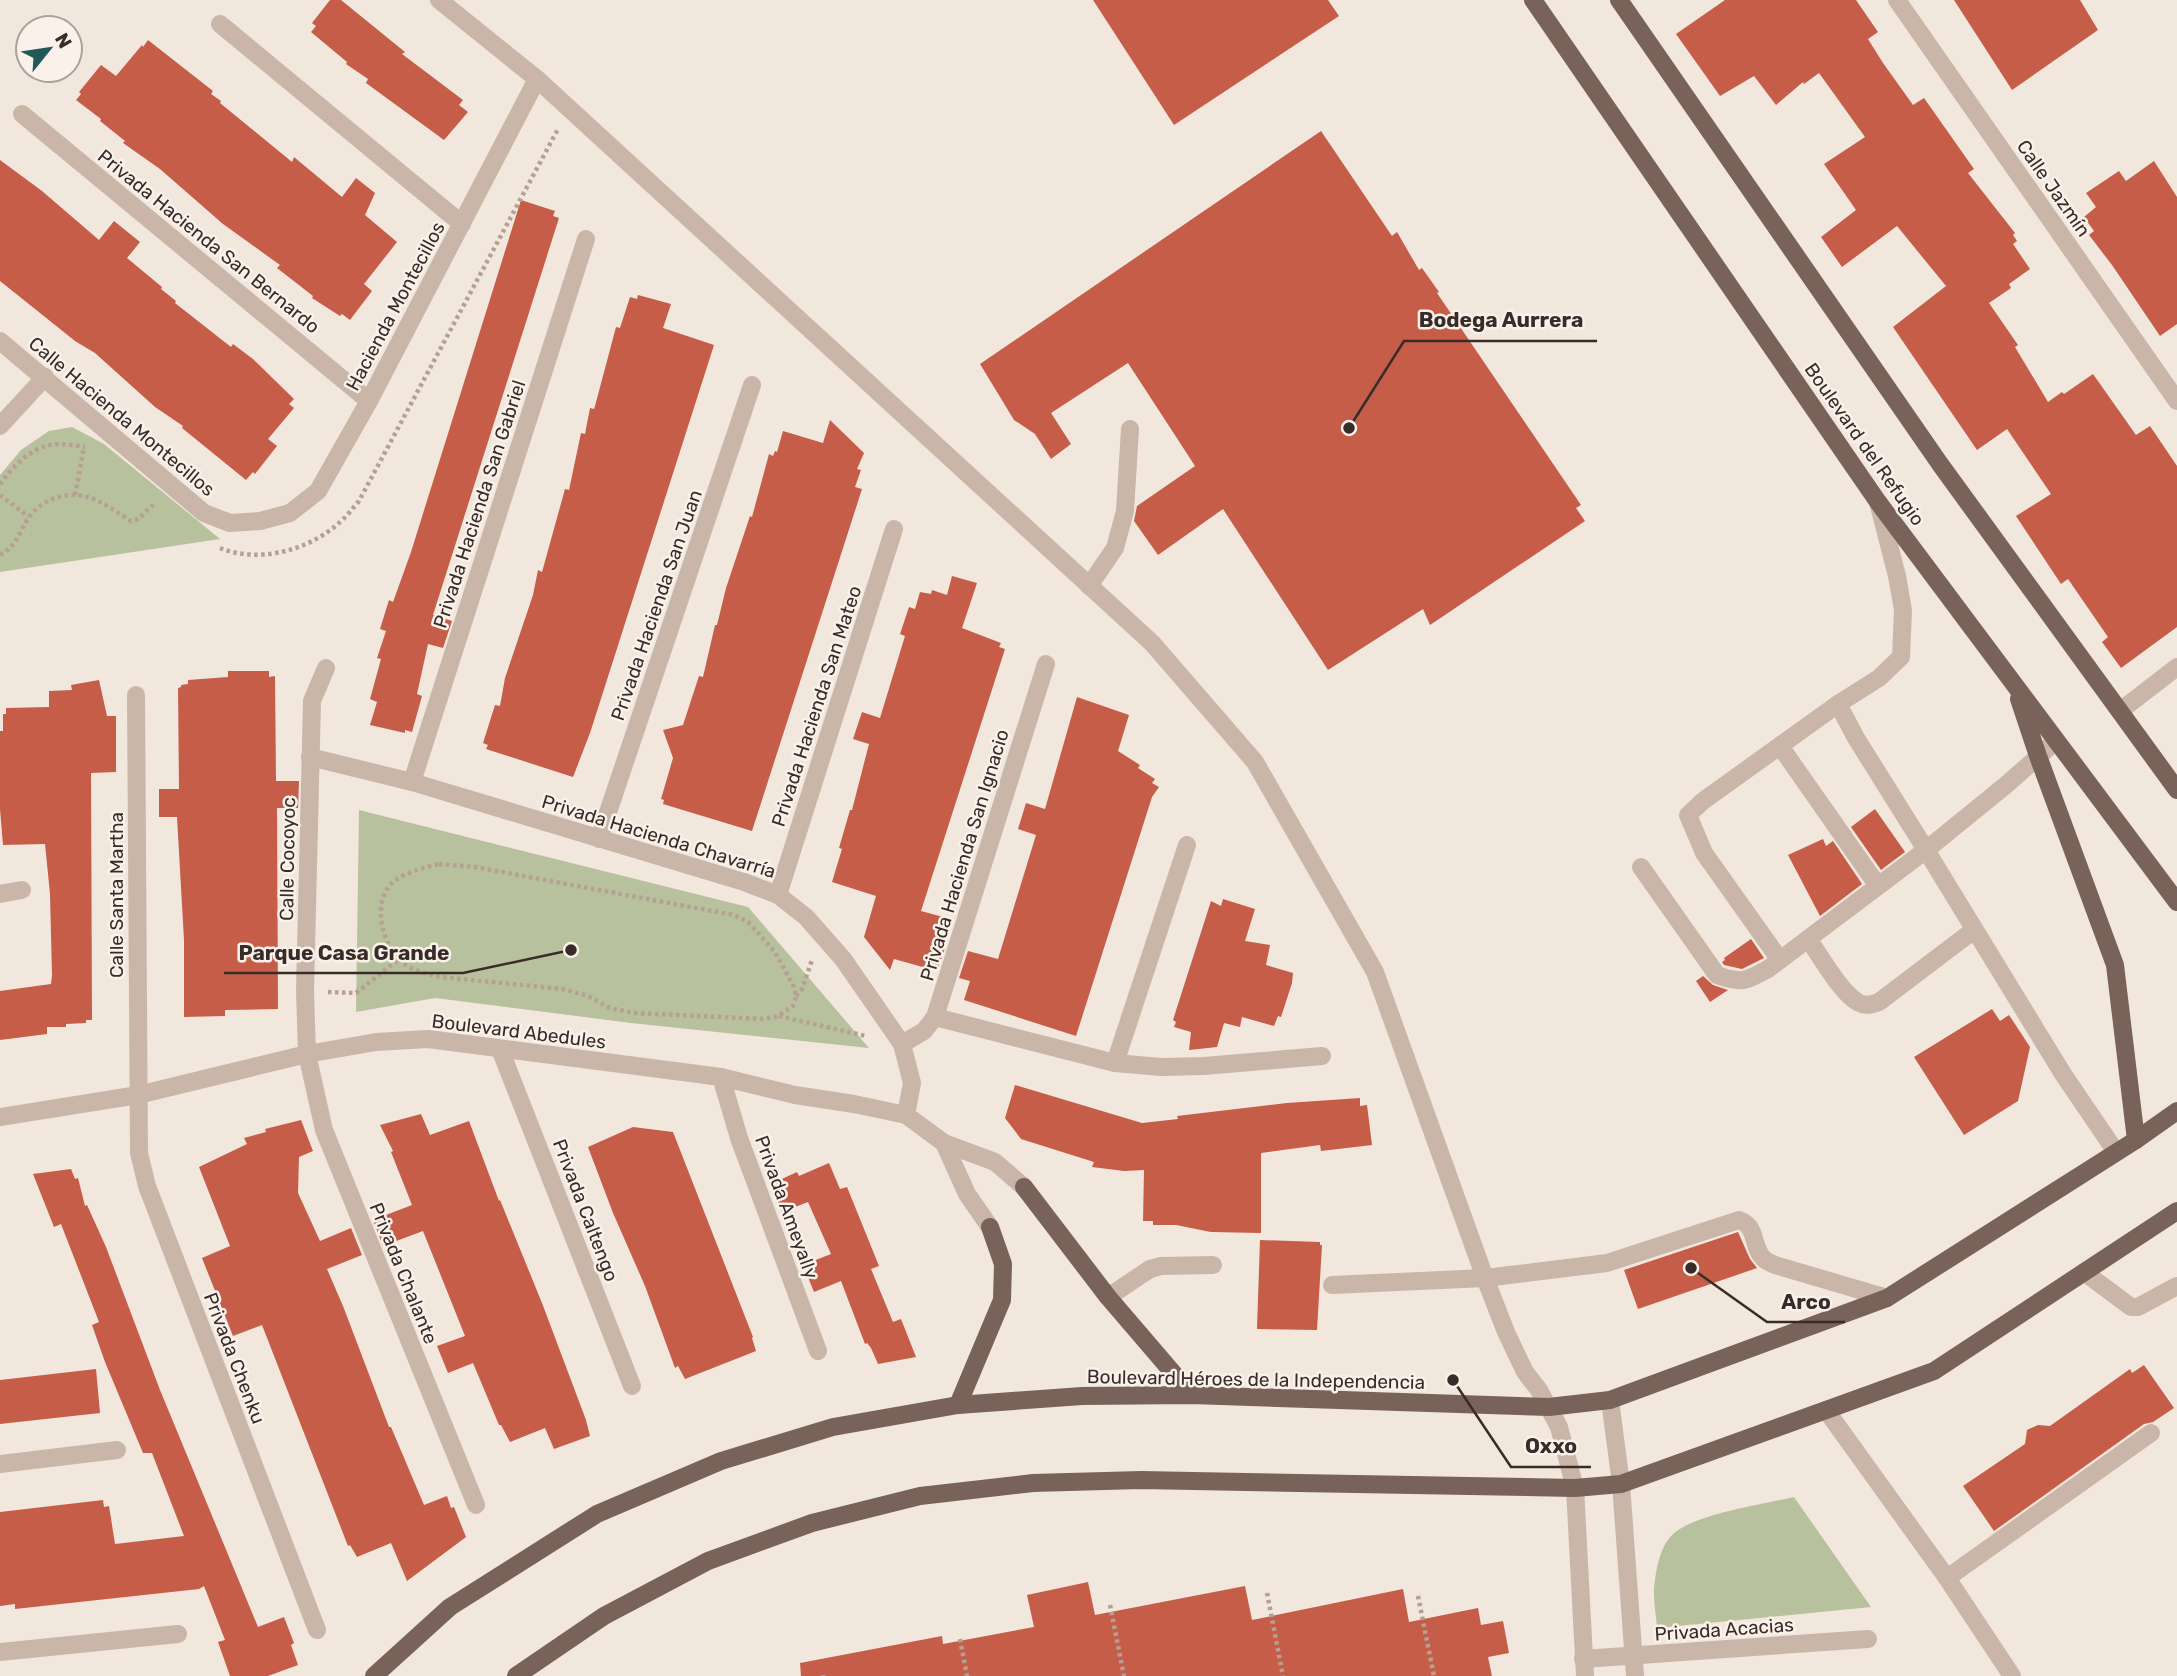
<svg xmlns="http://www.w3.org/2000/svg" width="2177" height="1676" font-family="Rubik,sans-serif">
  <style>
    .green { fill: #b8c19d }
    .building { fill: #c55d49 }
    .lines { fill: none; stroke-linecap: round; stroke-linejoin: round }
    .path { stroke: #b6a093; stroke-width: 4.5; stroke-dasharray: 3.5 3.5; stroke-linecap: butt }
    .minor { stroke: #cab6a9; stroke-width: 18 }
    .major { stroke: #79625a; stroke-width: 18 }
    .labels { text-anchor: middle; stroke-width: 5; stroke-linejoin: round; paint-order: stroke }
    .street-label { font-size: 19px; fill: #382c29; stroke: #faf1ea }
    .leader { fill: none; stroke: #382c29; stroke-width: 2.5 }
    .callout-dot { fill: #382c29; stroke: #faf1ea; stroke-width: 2.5 }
    .callout-label { font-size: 21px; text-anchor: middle; font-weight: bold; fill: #382c29; stroke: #faf1ea; stroke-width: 5; stroke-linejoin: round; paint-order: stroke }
  </style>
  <rect width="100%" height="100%" fill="#f2e7dd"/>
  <g class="green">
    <path d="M72,427L104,444L220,539L0,572V475L21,450L49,431Z"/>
    <path d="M359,810L748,907L869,1048L631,1023L435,998L356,1012Z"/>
    <path d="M1794,1497L1871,1607L1657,1628C1656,1613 1652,1595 1655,1580C1657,1565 1661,1546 1672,1535C1693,1514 1764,1504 1794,1497Z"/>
  </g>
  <g class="building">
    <path d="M330,0H341L405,52L402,54L463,100L459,105L468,112L444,140L366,83L368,79L346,64L347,62L311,32L316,26L312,23Z"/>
    <path d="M1093,0H1328L1339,16L1174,125Z"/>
    <path d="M1725,0H1856L1878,32L1868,39L1883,63L1913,105L1924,98L1974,169L1968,173L2015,233L2013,235L2017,241L2013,244L2030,269L2009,284L2011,288L1989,303L2018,345L2015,347L2048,402L2062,392L2064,394L2093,374L2136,435L2150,426L2177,466V627L2121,668L2102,642L2108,637L2068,579L2061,584L2016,516L2051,494L2028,460L2007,429L1977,450L1893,327L1946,286L1897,226L1842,267L1821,237L1856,210L1824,164L1865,137L1819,73L1804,84L1803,82L1776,105L1754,76L1720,96L1676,34Z"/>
    <path d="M1954,0H2080L2098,30L2012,90Z"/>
    <path d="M148,40L213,91L211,94L221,101L220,103L292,162L294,157L342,197L356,178L375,193L365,215L397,242L364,284L372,291L350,320L342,314L340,316L312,298L313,296L277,268L280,265L223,224L160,169L123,143L125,141L100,121L101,119L76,100L81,94L79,92L101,65L116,76L142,45L143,47Z"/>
    <path d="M1321,131L1392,236L1397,232L1419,270L1422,268L1439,292L1437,293L1581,505L1576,508L1585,521L1430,625L1423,609L1328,670L1223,509L1158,555L1134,521L1137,506L1195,466L1128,363L1051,413L1071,444L1051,459L1035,434L1014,420L980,364Z"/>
    <path d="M0,160L42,191L99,240L114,221L140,242L127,258L162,287L161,289L176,301L175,303L231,347L233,344L253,359L294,399L289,404L294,408L268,439L277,446L255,474L253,472L246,480L182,428L183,426L155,407L95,353L75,341L0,281Z"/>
    <path d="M2154,161L2177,197V324L2160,336L2112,265L2089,235L2094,231L2084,217L2096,207L2086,193L2119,171L2126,181Z"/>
    <path d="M521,200L555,211L553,216L559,218L433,615L452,621L443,648L428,644L417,694L422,696L412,732L405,730V733L370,725L377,702L370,699L381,659L377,658L386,631L380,629L389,600L393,602L411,552Z"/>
    <path d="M638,295L671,304L663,328L714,345L590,733L573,777L486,749L488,745L483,743L495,705L500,706L505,678L533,595L538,570L542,572L565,489L569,490L581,433L585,434L590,408L594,409L595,406L616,327L620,328L630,297L637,299Z"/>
    <path d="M830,420L864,453L857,469L861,470L855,487L862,489L752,831L663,804L664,800L661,799L673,758L663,730L683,725L699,676L703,677L715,625H717L726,588L750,516L752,517L769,454L773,456L775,451L777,452L783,431L823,443Z"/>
    <path d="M952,576L977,583L962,628L1001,643L999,647L1005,649L921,911L943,917L935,943L946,945L937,971L894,959L890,970L864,937L876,896L832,882L842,849L839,848L850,810H852L869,744L853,739L862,712L880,718L905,636L900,634L909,607L915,609L920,592L931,594L932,590L947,595Z"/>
    <path d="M228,671H269V677L275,676L276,781H299L298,808H277L278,1009L225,1010V1016L184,1017V940L177,817H159V789H179L178,688L181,687V685L188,684V680L228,677Z"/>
    <path d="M99,680L107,716H116V772L91,773L92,1020H86V1023L66,1024V1027H47V1034L0,1040V991L51,984L52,975L50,894L45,844L3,845L0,809V731H3V714H6V708L49,707V691L72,690L71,685Z"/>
    <path d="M1077,697L1129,715L1118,751L1140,765L1138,768L1155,779L1152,783L1159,787L1152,797L1076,1036L964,1000L970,981L959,978L968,951L998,959L1036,835L1018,829L1026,803L1045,809Z"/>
    <path d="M1875,809L1905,852L1881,870L1851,827Z"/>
    <path d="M1823,839L1826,846L1833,841L1862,884L1820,916L1788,855Z"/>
    <path d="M1223,899L1255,909L1245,941L1270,945L1266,965L1293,973L1292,983L1281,1017L1278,1016L1274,1026L1242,1017L1240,1027L1224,1023L1217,1047L1189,1050L1191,1032L1174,1027L1176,1022L1173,1020L1211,901L1221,906Z"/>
    <path d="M1751,939L1764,958L1742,969L1724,965L1722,962L1725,960L1724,958Z"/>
    <path d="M1703,976L1713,985L1728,990L1710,1002L1696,981Z"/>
    <path d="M1992,1009L2000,1021L2009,1015L2030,1047L2018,1101L1964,1135L1914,1057Z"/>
    <path d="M1015,1085L1142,1123L1178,1119L1177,1116L1287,1103L1360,1098V1106L1367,1105L1372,1145L1321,1151L1320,1145L1261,1153V1233L1211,1232L1176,1225H1153V1221H1143L1144,1170L1124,1171L1092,1167L1094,1162L1021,1139L1005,1118Z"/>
    <path d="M421,1114L430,1135L469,1121L499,1201L500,1200L542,1303L586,1420L590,1436L554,1449L545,1428L510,1442L501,1425H499L473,1363L448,1373L437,1346L465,1336L423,1231L383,1246L373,1220L412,1205L391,1152L393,1151L380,1125Z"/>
    <path d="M301,1120L313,1151L299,1157L298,1193L320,1241L351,1228L362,1255L327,1269L343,1306L389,1427H391L424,1505L447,1496L451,1508L454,1507L466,1537L407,1581L391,1543L357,1557L350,1545L348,1546L262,1325L233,1336L202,1258L230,1246L199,1167L247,1144L244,1138L266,1132L265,1129Z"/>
    <path d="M633,1127L673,1132L753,1337L752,1338L756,1351L685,1379L678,1366L675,1368L645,1286L613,1213L588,1147Z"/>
    <path d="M829,1163L840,1189L847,1187L879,1266L871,1269L893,1322L901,1319L916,1357L878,1364L871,1348L867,1343L865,1344L841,1281L814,1292L803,1265L831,1254L808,1202L782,1212L771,1184L797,1172L799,1176Z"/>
    <path d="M71,1169L75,1179L78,1178L85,1206L87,1205L106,1247L160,1390L258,1627L284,1617L294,1643L291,1645L298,1665L268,1676H230L218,1642L225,1640L204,1586L199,1589L15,1609V1604L0,1606V1512L103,1500L104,1507L109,1506L115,1544L184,1536L152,1453H143L105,1362L92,1325L99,1322L61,1224L54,1227L33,1174Z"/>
    <path d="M1738,1232L1750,1259L1757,1268L1638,1309L1624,1270Z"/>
    <path d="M1260,1240L1320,1242V1245H1322L1317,1330L1257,1329Z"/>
    <path d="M2144,1365L2174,1408L2153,1422L2144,1424L1994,1531L1963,1486L2025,1444L2027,1430L2038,1425L2050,1426L2130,1369L2132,1373Z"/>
    <path d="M96,1369L100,1413L0,1424V1380Z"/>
    <path d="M1088,1582L1095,1615L1245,1586L1252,1620L1403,1589L1409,1622L1478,1608L1481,1625L1503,1621L1509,1653L1488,1657L1492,1676H801L800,1663L942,1636L943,1644L1034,1627L1027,1595Z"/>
  </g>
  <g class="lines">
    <g class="path">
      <path d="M0,484C14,466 32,445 58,444C67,444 76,446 85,447"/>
      <path d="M0,495L29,517"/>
      <path d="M75,495L84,447"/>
      <path d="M220,548C259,564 311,550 341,521C348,515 353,508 359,501L558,129"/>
      <path d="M0,555C17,546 19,532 29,517C42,499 67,491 88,497C102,501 118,513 131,521L138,519L154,504"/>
      <path d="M439,864L475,867L734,915L748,922L775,952L794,987L796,996L793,1006L778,1016L764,1019L635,1013L610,1008L588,996L563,989L441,977C427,974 412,971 401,961C382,944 371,902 393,882C405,872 424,868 439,864Z"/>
      <path d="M328,992L356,993L399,959"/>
      <path d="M796,996L802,989L812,960"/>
      <path d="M779,1016L866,1036"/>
      <path d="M1267,1593L1283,1676"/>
      <path d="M1418,1596L1434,1676"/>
      <path d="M1110,1605L1124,1676"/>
      <path d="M960,1639L967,1676"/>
      <path d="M823,1675V1676"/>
    </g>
    <g class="minor">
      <path d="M439,0L537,79L1152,643L1255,762L1375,972L1485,1278L1506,1332L1525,1372L1539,1390L1559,1427L1575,1488L1585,1676"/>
      <path d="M1897,0L2177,401"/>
      <path d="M220,24L462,224"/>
      <path d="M22,114L369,401"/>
      <path d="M0,341L204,513L230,523L260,521L290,513L318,491L369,401L537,79"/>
      <path d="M0,426L45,377"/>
      <path d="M1878,502L1897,576L1903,610L1901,657L1879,678L1838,704L1856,738L1926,850L2006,785L2056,741"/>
      <path d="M1089,586L1115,548L1125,511L1130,429"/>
      <path d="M326,668L312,701L305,991L307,1054L324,1130L476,1505"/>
      <path d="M136,695L139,1153L147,1186L317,1630"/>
      <path d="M2120,711L2177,667"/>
      <path d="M1780,746L1878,886"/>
      <path d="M310,757L412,782L744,882L778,895L806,917L843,959L902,1044L912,1083L906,1115"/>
      <path d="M412,782L586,239"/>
      <path d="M599,839L752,385"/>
      <path d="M1641,867L1717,975C1742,984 1746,981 1768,969L1926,850L2063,1074L2116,1152"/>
      <path d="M0,894L22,890"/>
      <path d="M778,895L894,529"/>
      <path d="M1808,939C1821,956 1843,998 1862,1004C1868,1006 1873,1004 1879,1002L1974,930"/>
      <path d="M1780,960L1704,853L1688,815L1703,801L1838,704"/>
      <path d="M935,1017L1115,1063L1161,1067L1204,1066L1322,1056"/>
      <path d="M902,1044L924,1031L935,1017L1046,664"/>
      <path d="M500,1049L632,1386"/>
      <path d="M1115,1063L1187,845"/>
      <path d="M721,1077L739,1138L818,1351"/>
      <path d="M0,1117L138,1095L307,1054L376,1042L428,1039L721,1077L795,1095L854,1104L906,1115L944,1143L995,1162L1024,1187"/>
      <path d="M944,1143L967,1194L990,1227"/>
      <path d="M2084,1272L2131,1307H2138L2177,1286"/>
      <path d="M1332,1285L1485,1278L1607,1263L1739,1220C1758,1226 1751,1247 1764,1259C1767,1262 1771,1263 1775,1265L1887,1298"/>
      <path d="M1108,1297L1150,1269L1161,1266L1213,1265"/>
      <path d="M1610,1400L1621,1484L1635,1676"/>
      <path d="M1826,1410L1947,1578L2012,1676"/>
      <path d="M0,1464L117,1450"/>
      <path d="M1947,1578L2151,1433"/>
      <path d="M0,1652L178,1634"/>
      <path d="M1583,1659L1868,1639"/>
    </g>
    <g class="major">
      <path d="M1533,0L1878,502L2177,902"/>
      <path d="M1619,0L1940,464L2177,790"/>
      <path d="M2019,699L2038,756L2115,965L2136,1140"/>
      <path d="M1024,1187L1108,1297L1192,1395"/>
      <path d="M958,1405L1002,1300L1003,1264L990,1227"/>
      <path d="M374,1676L450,1607L597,1514L721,1461L833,1427L958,1405L1082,1396L1192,1395L1549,1407L1610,1400L1887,1298L2136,1140L2177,1111"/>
      <path d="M516,1676L604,1616L708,1561L812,1523L920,1496L1033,1483L1141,1480L1575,1488L1621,1484L1934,1371L2177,1211"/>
    </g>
  </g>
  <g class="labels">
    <g class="street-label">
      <text transform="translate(2054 188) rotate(55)" y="7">Calle Jazmín</text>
      <text transform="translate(209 241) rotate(39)" y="7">Privada Hacienda San Bernardo</text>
      <text transform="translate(395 306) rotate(-62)" y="7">Hacienda Montecillos</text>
      <text transform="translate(122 416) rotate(40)" y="7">Calle Hacienda Montecillos</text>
      <text transform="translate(1865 444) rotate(55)" y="7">Boulevard del Refugio</text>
      <text transform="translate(479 504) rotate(-72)" y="7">Privada Hacienda San Gabriel</text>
      <text transform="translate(656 605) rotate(-71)" y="7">Privada Hacienda San Juan</text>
      <text transform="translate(816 706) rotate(-72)" y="7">Privada Hacienda San Mateo</text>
      <text transform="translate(659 836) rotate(17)" y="7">Privada Hacienda Chavarría</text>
      <text transform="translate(964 855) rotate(-73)" y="7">Privada Hacienda San Ignacio</text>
      <text transform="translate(287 859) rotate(-89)" y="7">Calle Cocoyoc</text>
      <text transform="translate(116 895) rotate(-90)" y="7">Calle Santa Martha</text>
      <text transform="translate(519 1031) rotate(7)" y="7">Boulevard Abedules</text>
      <text transform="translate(787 1207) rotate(70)" y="7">Privada Ameyally</text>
      <text transform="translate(586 1210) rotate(69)" y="7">Privada Caltengo</text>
      <text transform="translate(404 1273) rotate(68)" y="7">Privada Chalante</text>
      <text transform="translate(235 1358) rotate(69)" y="7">Privada Chenku</text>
      <text transform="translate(1256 1379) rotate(1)" y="7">Boulevard Héroes de la Independencia</text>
      <text transform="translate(1724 1629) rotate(-4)" y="7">Privada Acacias</text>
    </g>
  </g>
  <path class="leader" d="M1349 428L1404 341H1597M571 950L463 973H224M1691 1268L1767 1322H1845M1453 1380L1511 1467H1591"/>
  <g class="callout-dot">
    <circle cx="1349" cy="428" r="7"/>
    <circle cx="571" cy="950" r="7"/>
    <circle cx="1691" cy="1268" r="7"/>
    <circle cx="1453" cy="1380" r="7"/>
  </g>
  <g class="callout-label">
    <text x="1501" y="327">Bodega Aurrera</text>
    <text x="344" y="960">Parque Casa Grande</text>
    <text x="1806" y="1309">Arco</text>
    <text x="1551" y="1453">Oxxo</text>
  </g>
  <g transform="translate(49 49) rotate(60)"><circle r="33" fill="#faf1ea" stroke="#aca29d" stroke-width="2"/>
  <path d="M0-5L12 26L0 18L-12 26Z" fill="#1f5958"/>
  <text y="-10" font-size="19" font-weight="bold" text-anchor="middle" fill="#382c29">N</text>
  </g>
</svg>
